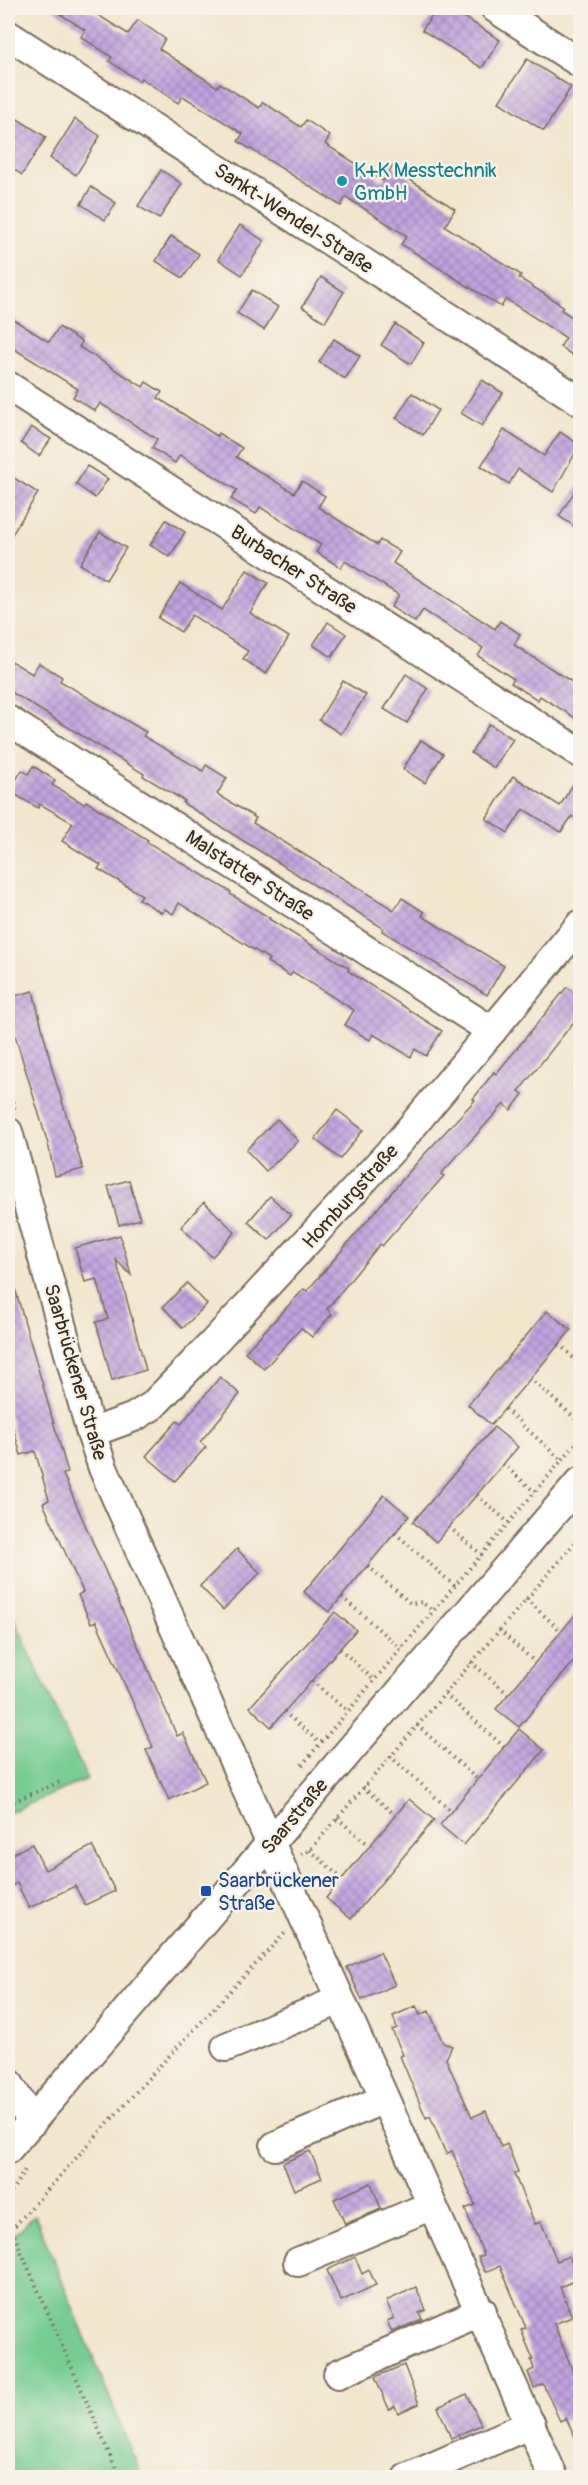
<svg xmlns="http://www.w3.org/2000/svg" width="588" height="2485" font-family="Pangolin,sans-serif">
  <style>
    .green { fill: #77cd91; stroke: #597c58; stroke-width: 1.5 }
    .building { fill: url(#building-cross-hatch) }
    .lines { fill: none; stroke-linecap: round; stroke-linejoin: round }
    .minor-casing { stroke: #7b6c5b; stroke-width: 32 }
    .path { stroke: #7b6c5b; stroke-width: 4; stroke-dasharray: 1.5 4.5; stroke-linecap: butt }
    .minor { stroke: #fff; stroke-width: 28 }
    .culture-dot { fill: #0f9aa8; stroke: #f7f3e8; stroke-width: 2 }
    .transit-dot { fill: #1a4fb4; stroke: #f7f3e8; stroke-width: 2 }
    .labels { text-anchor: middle; stroke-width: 5; stroke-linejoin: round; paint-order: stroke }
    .culture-label { font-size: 20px; fill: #0d838f; stroke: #f7f3e8; text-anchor: start }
    .street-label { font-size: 20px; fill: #3b2a1e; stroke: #f7f3e8 }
    .transit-label { font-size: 20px; fill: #164399; stroke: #f7f3e8; text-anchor: start }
  </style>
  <defs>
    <pattern id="building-cross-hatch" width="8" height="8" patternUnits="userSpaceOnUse" patternTransform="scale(1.5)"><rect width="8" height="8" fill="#c2a3df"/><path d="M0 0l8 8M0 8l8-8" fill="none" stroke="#9f85b4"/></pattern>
  </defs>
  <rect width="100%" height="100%" fill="#f7f3e8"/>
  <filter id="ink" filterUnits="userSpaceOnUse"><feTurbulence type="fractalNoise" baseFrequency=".0167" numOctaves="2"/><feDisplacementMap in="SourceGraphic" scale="12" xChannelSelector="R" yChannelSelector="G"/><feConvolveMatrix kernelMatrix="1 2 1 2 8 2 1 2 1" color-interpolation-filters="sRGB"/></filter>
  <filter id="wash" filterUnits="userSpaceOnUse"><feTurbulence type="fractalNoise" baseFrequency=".008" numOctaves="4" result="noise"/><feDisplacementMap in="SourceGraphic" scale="24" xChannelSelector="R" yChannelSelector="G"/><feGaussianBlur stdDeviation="1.35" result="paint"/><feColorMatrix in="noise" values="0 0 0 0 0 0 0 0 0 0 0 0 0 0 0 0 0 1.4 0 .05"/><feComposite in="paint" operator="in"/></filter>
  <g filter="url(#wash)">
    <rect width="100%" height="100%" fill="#f2e6cd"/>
    <g class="green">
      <path d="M13,1616L87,1779L8,1813V1618Z"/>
      <path d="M35,2215L142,2477H8V2241Z"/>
    </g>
    <g id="blocks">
      <g class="building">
        <path d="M51,8H87L128,34L138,20L165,39L159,49L217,87L220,83L259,108L263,102L301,127L306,120L330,136L325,144L383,181L393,166L411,178L410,180L455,209L445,226L521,275L519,278L563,306L561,310L577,320L580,315V360L560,347L566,338L506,299L501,307L401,244L407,236L346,197L341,206L238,141L243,134L183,96L178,103L141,78L139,81L109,61L112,57L81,37L85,30Z"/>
        <path d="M437,8H450L500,40L482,68L422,30Z"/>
        <path d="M527,59L571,87L544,131L499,102Z"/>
        <path d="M8,113L46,137L22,175L8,165Z"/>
        <path d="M75,119L100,136L76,175L50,158Z"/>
        <path d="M161,170L182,184L159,219L138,206Z"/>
        <path d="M91,187L116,203L105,220L81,204Z"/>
        <path d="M240,225L264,241L242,275L218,259Z"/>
        <path d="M171,236L199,254L183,278L156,261Z"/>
        <path d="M321,277L344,292L325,322L302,307Z"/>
        <path d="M252,290L278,307L264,330L237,313Z"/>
        <path d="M8,316L49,342L59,327L82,342L79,347L143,387L146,382L162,392L158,398L217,436L218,433L242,448L236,457L294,493L302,481L325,496L318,507L377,545L380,540L400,552L393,563L495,629L500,621L520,634L514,645L580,687V721L540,696L538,700L511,683L514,679L478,656L483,648L423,610L415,622L391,607L399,595L345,561L341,568L316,552L321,545L260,507L256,514L231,499L237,490L180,455L175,463L152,448L157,439L100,403L95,411L73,397L78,389L8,345Z"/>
        <path d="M395,324L424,343L411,364L381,345Z"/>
        <path d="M334,339L360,356L345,379L319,362Z"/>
        <path d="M482,380L503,393L482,426L461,413Z"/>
        <path d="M412,393L438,410L423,435L396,418Z"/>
        <path d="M31,427L51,439L39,456L21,443Z"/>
        <path d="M504,430L544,456L560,432L580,445L553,492L518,469L509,484L481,466Z"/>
        <path d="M87,466L108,479L95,498L76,484Z"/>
        <path d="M14,478L38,493L8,541V488Z"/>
        <path d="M580,483V530L559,516Z"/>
        <path d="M166,520L185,532L170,557L150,545Z"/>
        <path d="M100,532L126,548L106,580L80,564Z"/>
        <path d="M247,570L268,583L250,613L289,637L266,674L243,659L248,651L192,615L181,632L158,618L180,583L222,610Z"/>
        <path d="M328,622L346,634L332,657L313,645Z"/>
        <path d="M8,659L32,674L39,663L62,677L60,681L146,732L143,736L203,771L206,765L227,778L217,794L256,818L253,823L394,910L402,898L424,912L422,916L504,966L487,995L382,931L383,928L183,803L185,801L143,776L144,774L8,690Z"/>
        <path d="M406,674L428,689L407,723L384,709Z"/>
        <path d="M343,681L366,695L341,734L319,720Z"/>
        <path d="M489,724L513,739L494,768L471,753Z"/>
        <path d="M421,740L443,754L425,783L403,769Z"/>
        <path d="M33,766L55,780L52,785L84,804L86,801L148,840L147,842L231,892L230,894L270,918L269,919L349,968L348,971L442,1031L426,1056L415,1049L411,1057L373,1034L370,1040L345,1025L354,1010L293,972L290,976L267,962L269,959L179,903L173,914L165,909L162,913L139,899L142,895L98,869L101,865L62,841L73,823L40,804L38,808L9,791L22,770L28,774Z"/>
        <path d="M580,773V822L572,816L561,832L523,809L508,833L486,819L513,776L560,806Z"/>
        <path d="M567,987L580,997V1014L519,1091L523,1094L511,1110L504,1104L441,1174L444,1176L382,1246L380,1244L327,1309L332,1314L312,1337L301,1328L264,1369L245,1352L304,1289L307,1291L421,1158L475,1100L473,1099L494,1072L496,1074Z"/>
        <path d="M33,991L53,1072L83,1169L55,1176L48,1144L8,1012V998Z"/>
        <path d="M337,1110L363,1130L340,1159L315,1139Z"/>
        <path d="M277,1119L298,1141L266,1171L246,1150Z"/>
        <path d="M129,1180L140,1219L119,1225L108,1186Z"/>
        <path d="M270,1196L291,1215L269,1240L248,1222Z"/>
        <path d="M204,1202L235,1232L212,1257L181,1227Z"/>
        <path d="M120,1235L131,1275L116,1260L146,1370L112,1380L96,1322L108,1319L97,1279L85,1282L75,1248Z"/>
        <path d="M8,1278H12L29,1337L68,1473L63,1474L177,1736L183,1733L206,1782L169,1800L146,1750L153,1747L96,1621L91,1623L78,1595L83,1592L43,1503L49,1500L35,1451L21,1455L8,1411Z"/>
        <path d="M187,1283L207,1304L183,1328L163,1307Z"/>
        <path d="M547,1311L571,1330L491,1425L468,1405Z"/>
        <path d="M220,1377L240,1394L200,1442L206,1447L175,1481L146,1456L177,1421L181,1424Z"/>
        <path d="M494,1427L518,1447L436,1542L413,1522Z"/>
        <path d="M384,1495L409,1516L329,1612L304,1592Z"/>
        <path d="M237,1549L260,1573L223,1610L200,1586Z"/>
        <path d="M580,1609V1654L519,1727L496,1709Z"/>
        <path d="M335,1612L356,1630L271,1727L250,1707Z"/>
        <path d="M519,1729L544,1750L464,1845L440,1825Z"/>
        <path d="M409,1799L434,1820L351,1919L326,1898Z"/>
        <path d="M32,1844L45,1870L92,1846L115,1891L85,1905L75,1886L29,1908L17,1883L8,1888V1856Z"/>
        <path d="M380,1952L395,1985L362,2000L347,1967Z"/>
        <path d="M416,2006L420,2015L429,2011L443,2043L452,2046L446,2059L472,2117L486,2111L501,2147L507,2144L518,2172L514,2174L535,2224L541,2222L557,2261L569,2256L578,2279L560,2287L572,2317L554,2324L580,2389V2447L566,2418L560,2421L543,2384L534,2388L528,2372L534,2369L531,2360L533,2359L521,2330L526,2328L500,2266L485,2272L478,2257L484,2255L465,2209L475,2205L452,2151L446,2154L430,2116L426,2118L400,2056L403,2055L392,2030L397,2028L393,2016Z"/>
        <path d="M310,2151L322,2178L294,2190L283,2163Z"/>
        <path d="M371,2183L381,2209L345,2224L334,2199Z"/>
        <path d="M355,2257L362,2274L369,2270L376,2285L341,2301L327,2270Z"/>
        <path d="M416,2287L426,2310L419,2313L422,2319L392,2332L387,2321L394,2318L386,2301Z"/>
        <path d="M404,2365L419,2404L398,2413L395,2406L389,2409L375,2377Z"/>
        <path d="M467,2394L481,2425L451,2438L438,2407Z"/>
      </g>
    </g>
  </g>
  <g filter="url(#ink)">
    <use href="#blocks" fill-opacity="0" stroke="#7b6c5b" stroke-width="1.5"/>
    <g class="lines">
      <g class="minor-casing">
        <g id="minor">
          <path d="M495,8L580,63"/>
          <path d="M8,35L580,401"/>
          <path d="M8,386L580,753"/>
          <path d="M8,720L492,1031"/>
          <path d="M8,1132L91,1433L103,1468L554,2478"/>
          <path d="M91,1433L134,1417L152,1406L213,1343L399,1142L580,925"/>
          <path d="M226,2047L340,2000"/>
          <path d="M8,2082L32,2122"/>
          <path d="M275,2146L384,2099"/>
          <path d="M8,2149L580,1482"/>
          <path d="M298,2262L432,2205"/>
          <path d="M338,2374L482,2311"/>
          <path d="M407,2478L531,2424"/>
        </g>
      </g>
      <g class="path">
        <path d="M8,1084L15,1110"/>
        <path d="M559,1344L580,1364"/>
        <path d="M530,1378L580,1423"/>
        <path d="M505,1409L562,1461"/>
        <path d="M503,1464L535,1492"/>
        <path d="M477,1495L509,1523"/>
        <path d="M449,1527L482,1555"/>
        <path d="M395,1533L455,1586"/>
        <path d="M368,1566L411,1604L422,1602L433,1612"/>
        <path d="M342,1597L401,1649"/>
        <path d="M526,1599L561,1631"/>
        <path d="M499,1630L535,1662"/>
        <path d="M340,1649L374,1680"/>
        <path d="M471,1662L508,1694"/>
        <path d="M312,1681L347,1711"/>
        <path d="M445,1694L504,1747"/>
        <path d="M284,1712L320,1743"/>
        <path d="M417,1725L478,1780"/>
        <path d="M390,1756L451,1811"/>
        <path d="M302,1765L580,1439"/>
        <path d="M363,1787L395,1815"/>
        <path d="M8,1804L62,1781"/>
        <path d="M337,1818L370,1846"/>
        <path d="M310,1850L342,1879"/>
        <path d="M301,1854L310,1850L580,1537"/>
        <path d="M8,2197L26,2168"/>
        <path d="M8,2225L14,2235L120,2478"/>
        <path d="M11,2230L155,2071L285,1933"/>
      </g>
      <use href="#minor" class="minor"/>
    </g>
  </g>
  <circle class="culture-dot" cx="342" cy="181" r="6"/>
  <rect class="transit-dot" x="200" y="1885" width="12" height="12" rx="3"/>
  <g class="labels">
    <g class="culture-label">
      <text x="354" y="177">K+K Messtechnik<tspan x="354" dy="23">GmbH</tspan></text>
    </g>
    <g class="street-label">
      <text transform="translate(294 218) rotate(33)" y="7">Sankt-Wendel-Straße</text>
      <text transform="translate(294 569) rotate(33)" y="7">Burbacher Straße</text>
      <text transform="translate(250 875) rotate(33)" y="7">Malstatter Straße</text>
      <text transform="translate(350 1196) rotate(-48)" y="7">Homburgstraße</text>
      <text transform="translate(76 1372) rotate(74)" y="7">Saarbrückener Straße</text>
      <text transform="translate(294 1816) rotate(-50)" y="7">Saarstraße</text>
    </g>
    <g class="transit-label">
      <text x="218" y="1887">Saarbrückener<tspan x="218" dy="23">Straße</tspan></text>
    </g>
  </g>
  <rect width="588" height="2485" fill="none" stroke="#f7f3e8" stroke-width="30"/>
</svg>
